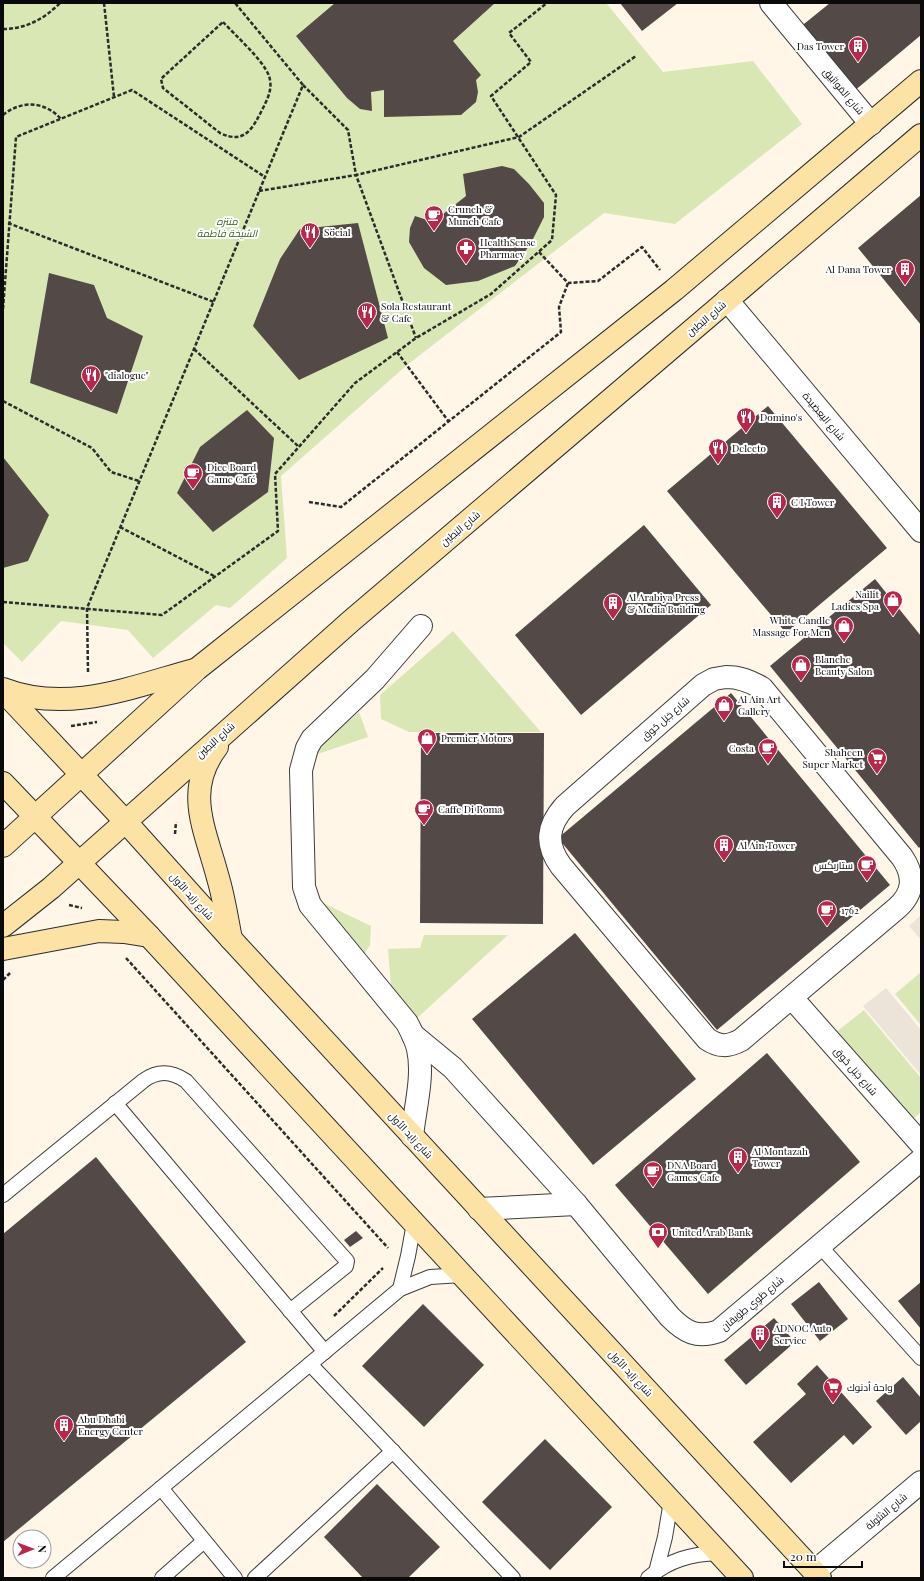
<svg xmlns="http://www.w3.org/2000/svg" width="924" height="1581" font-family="'Playfair Display',Cairo,serif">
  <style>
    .green { fill: #d8e7b4 }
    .plaza { fill: #ece4d9 }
    .building { fill: #534947 }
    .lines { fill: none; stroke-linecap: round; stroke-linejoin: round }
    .lane-casing { stroke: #3d3d3d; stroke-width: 16 }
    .street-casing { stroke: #3d3d3d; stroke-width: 24 }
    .secondary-casing { stroke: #2c2c2c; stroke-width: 24 }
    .path { stroke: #2c2c2c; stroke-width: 2.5; stroke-dasharray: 4 2; stroke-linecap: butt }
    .lane { stroke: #fff; stroke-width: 14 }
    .street { stroke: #fff; stroke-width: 22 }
    .secondary { stroke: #fde2a5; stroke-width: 22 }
    .labels { text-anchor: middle; stroke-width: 4; stroke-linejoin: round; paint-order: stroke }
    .poi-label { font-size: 10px; fill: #0a0a0a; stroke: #fff; text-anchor: start }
    .street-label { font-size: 10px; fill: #0a0a0a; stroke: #fff }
    .park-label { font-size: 10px; font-style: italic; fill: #385f1d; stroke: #fff }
  </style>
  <rect width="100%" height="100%" fill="#fff6e8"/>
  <g class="green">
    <path d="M3,3H606L663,72L753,61L802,124L675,224L604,213L407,365L281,476L287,558L230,608L216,605L153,658L128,630L61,621L22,662L3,643Z"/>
    <path d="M453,631L541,732H409L381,719L380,695Z"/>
    <path d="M359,712L368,737L315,755L314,752Z"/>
    <path d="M323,903L371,926L370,945L363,956L320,909Z"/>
    <path d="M424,935H508L416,1019L391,986L388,949L420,948Z"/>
    <path d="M921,972V1025L895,994Z"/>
    <path d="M864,1010L921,1078V1112L911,1121L835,1033Z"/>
  </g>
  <g class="plaza">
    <path d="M921,915V940L909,926Z"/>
    <path d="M886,988L921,1030V1075L863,1006Z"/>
  </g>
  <g class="building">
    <path d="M335,3H495L453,41L481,75L476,80L478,92L476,102L461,115L384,117V90L371,92L372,111L360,109L347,98L296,36Z"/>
    <path d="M620,3H678L642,31Z"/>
    <path d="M830,3H921V35L853,92L799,28Z"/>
    <path d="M502,166L514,169L529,184L544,203V217L531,243L515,266L478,281L446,285L424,268L409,242L410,228L415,216L433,222L466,196L463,174Z"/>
    <path d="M921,195V325L858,248Z"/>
    <path d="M358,223L388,338L299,380L253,326L280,259L300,229Z"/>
    <path d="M49,273L94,285L107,318L143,336L117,414L30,383Z"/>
    <path d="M768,406L887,548L786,633L667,491Z"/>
    <path d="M247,410L274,438L268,492L213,532L177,493L200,447Z"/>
    <path d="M3,457L49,515L28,561L3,568Z"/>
    <path d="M644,525L711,605L581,715L515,635Z"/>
    <path d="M875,579L921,636V846L919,848L770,666Z"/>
    <path d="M731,693L890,885L717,1030L558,838Z"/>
    <path d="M421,733H544L543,924L420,923Z"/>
    <path d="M575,933L696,1079L593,1165L472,1019Z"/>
    <path d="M767,1053L860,1162L708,1294L615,1185Z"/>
    <path d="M96,1157L246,1342L3,1542V1234Z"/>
    <path d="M356,1231L363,1238L350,1247L344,1240Z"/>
    <path d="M819,1282L848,1319L820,1341L791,1304Z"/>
    <path d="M921,1282V1329L898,1301Z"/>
    <path d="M423,1304L484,1365L424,1427L362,1366Z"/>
    <path d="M774,1318L795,1342L746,1385L724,1360Z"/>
    <path d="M817,1365L872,1427L853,1445L844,1435L791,1483L753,1442L806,1394L797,1384Z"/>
    <path d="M903,1377L921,1398V1421L906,1435L876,1401Z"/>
    <path d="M545,1439L612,1507L550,1570L482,1502Z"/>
    <path d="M377,1484L440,1547L408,1578H363L324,1537Z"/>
  </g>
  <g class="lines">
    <g class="lane-casing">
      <g id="lane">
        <path d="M115,1103L325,1352"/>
        <path d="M3,1195L143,1081C158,1070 171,1071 186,1081L347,1261L346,1266L290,1311"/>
        <path d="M820,1246L921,1358"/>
        <path d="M400,1289L408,1256L414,1223"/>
        <path d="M310,1364L513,1578"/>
        <path d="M161,1488L235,1578"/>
        <path d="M656,1572L665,1537L671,1501"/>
        <path d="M53,1578L400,1289L430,1277L462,1275"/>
        <path d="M162,1578L204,1541"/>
        <path d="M255,1578L393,1451"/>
        <path d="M648,1578C669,1560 691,1554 718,1553"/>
      </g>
    </g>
    <g class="street-casing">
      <g id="street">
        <path d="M771,3L871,124"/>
        <path d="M727,300L921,531"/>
        <path d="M726,677C740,677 750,681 762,688L902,857C915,876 914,893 897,908L741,1040C728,1047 719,1047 707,1039L561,866C545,844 547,826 565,806L703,685L714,679Z"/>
        <path d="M792,998L921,1144"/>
        <path d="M413,1035L453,1068L576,1204L670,1317C685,1332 697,1339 719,1331L921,1160"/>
        <path d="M412,1136C415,1108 424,1076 418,1049C416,1040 411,1031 407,1023L310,905L304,887L301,770L307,748L312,739L375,679L421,626"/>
        <path d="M479,1209L576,1204"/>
        <path d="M814,1572L921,1482"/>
      </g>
    </g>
    <g class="secondary-casing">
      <g id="secondary">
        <path d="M3,689C68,714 131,687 194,670"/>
        <path d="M3,691L125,821L231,939L820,1578"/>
        <path d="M217,747C183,791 206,831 218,878C224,898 227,919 231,939"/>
        <path d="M3,783L149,936L742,1578"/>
        <path d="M3,846L197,669L674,290L921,81"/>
        <path d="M3,926L51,888L351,621L921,135"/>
        <path d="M3,949L99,931L124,932L149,936"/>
      </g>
    </g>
    <g class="path">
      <path d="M104,3L114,97"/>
      <path d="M223,22C235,35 264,61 269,76C273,88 268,98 263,108C253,128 245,145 220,133L163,88L161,79L164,76Z"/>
      <path d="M3,29C26,29 44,19 60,3"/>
      <path d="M303,85L348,130L356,175L519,137L636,56"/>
      <path d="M3,115C21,100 45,101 61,119"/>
      <path d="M259,191L356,175L416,338"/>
      <path d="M8,223L214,302"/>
      <path d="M539,252L568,283L598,281L642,247L660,270"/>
      <path d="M3,309L16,137L132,90L265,177"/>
      <path d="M194,349L299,447"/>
      <path d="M397,352L449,422"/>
      <path d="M3,401L92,448L111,472L139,481"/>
      <path d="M309,502L341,507L561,332L559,307L568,283"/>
      <path d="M120,527L214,576"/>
      <path d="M3,602L162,615L278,531L275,474L355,383L416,338L491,294L552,240L556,195L491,96L531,62L509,33L547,3"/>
      <path d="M88,672L87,608L303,85L235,3"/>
      <path d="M71,726L97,722"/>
      <path d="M175,834L176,822"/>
      <path d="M69,905L82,908"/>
      <path d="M126,958L388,1248"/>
      <path d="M3,980L10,973"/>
      <path d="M334,1316L383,1268"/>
    </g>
    <use href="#lane" class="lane"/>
    <use href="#street" class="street"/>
    <use href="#secondary" class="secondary"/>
  </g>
  <defs>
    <g id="building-pin" transform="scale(1)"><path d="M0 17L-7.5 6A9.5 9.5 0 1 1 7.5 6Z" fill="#b6274a" stroke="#fff"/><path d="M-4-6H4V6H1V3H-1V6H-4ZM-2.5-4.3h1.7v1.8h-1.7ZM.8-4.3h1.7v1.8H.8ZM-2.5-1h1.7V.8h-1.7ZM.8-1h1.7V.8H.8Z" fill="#fff"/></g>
    <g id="cafe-pin" transform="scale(1)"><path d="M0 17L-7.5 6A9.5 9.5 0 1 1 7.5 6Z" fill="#b6274a" stroke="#fff"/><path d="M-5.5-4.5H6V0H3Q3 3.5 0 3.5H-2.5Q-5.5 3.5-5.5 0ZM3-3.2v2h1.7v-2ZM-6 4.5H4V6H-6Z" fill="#fff"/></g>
    <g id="restaurant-pin" transform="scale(1)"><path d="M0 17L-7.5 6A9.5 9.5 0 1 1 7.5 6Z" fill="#b6274a" stroke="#fff"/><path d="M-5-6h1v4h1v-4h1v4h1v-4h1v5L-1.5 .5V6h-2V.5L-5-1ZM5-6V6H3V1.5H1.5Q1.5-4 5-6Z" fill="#fff"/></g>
    <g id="pharmacy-pin" transform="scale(1)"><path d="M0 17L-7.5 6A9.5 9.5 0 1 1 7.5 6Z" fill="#b6274a" stroke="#fff"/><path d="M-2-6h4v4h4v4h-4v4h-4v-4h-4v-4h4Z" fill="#fff"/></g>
    <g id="shop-pin" transform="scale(1)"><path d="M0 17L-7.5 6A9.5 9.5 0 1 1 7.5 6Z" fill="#b6274a" stroke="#fff"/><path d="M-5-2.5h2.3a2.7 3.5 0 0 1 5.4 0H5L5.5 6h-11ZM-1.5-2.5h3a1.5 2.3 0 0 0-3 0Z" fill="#fff"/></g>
    <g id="supermarket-pin" transform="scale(1)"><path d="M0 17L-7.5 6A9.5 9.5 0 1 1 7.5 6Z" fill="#b6274a" stroke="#fff"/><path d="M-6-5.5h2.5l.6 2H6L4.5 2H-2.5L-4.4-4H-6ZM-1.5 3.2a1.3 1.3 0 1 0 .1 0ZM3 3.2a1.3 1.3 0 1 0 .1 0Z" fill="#fff"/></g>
    <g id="bank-pin" transform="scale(1)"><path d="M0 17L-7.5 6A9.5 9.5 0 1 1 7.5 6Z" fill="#b6274a" stroke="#fff"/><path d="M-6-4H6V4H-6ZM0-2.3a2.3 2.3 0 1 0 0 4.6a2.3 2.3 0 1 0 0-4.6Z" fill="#fff"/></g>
  </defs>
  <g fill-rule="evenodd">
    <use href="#building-pin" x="858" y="46"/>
    <use href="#cafe-pin" x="434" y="215"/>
    <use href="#restaurant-pin" x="310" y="232"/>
    <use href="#pharmacy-pin" x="466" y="248"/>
    <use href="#building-pin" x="905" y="269"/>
    <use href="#restaurant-pin" x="367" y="312"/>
    <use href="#restaurant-pin" x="91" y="375"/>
    <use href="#restaurant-pin" x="746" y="417"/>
    <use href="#restaurant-pin" x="718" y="448"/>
    <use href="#cafe-pin" x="193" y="473"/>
    <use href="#building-pin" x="777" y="502"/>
    <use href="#shop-pin" x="893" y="600"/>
    <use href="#building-pin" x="613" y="603"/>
    <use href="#shop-pin" x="844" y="626"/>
    <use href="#shop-pin" x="801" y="665"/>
    <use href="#shop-pin" x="724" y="705"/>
    <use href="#shop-pin" x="427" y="738"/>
    <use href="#cafe-pin" x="768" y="748"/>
    <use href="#supermarket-pin" x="877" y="758"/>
    <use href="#cafe-pin" x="424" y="809"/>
    <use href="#building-pin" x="724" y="845"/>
    <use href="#cafe-pin" x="867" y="865"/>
    <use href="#cafe-pin" x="827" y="910"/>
    <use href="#building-pin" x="738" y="1157"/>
    <use href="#cafe-pin" x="653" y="1171"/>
    <use href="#bank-pin" x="658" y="1232"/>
    <use href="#building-pin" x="760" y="1334"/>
    <use href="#supermarket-pin" x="833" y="1387"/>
    <use href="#building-pin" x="64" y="1425"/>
  </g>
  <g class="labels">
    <g class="poi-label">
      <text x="844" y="50" text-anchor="end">Das Tower</text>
      <text x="448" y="213">Crunch &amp;<tspan x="448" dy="12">Munch Cafe</tspan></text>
      <text x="324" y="236">Söcial</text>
      <text x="480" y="246">HealthSense<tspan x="480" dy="12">Pharmacy</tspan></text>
      <text x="891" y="273" text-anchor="end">Al Dana Tower</text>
      <text x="381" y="310">Sola Restaurant<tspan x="381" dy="12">&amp; Cafe</tspan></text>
      <text x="105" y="379">"dialogue"</text>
      <text x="760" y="421">Domino's</text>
      <text x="732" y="452">Delecto</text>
      <text x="207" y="471">Dice Board<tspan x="207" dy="12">Game Café</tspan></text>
      <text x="791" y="506">C I Tower</text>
      <text x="879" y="598" text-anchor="end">Nailit<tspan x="879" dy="12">Ladies Spa</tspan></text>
      <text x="627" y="601">Al Arabiya Press<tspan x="627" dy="12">&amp; Media Building</tspan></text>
      <text x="830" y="624" text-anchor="end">White Candle<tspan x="830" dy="12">Massage For Men</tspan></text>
      <text x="815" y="663">Blanche<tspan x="815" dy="12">Beauty Salon</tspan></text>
      <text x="738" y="703">Al Ain Art<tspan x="738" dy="12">Gallery</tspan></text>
      <text x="441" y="742">Premier Motors</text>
      <text x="754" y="752" text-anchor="end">Costa</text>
      <text x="863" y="756" text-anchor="end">Shaheen<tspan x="863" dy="12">Super Market</tspan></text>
      <text x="438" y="813">Caffe Di Roma</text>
      <text x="738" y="849">Al Ain Tower</text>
      <text x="853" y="869" text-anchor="end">ستاربكس</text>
      <text x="841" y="914">1762</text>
      <text x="752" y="1155">Al Montazah<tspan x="752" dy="12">Tower</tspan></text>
      <text x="667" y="1169">DNA Board<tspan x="667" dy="12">Games Cafe</tspan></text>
      <text x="672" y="1236">United Arab Bank</text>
      <text x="774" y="1332">ADNOC Auto<tspan x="774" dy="12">Service</tspan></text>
      <text x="847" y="1391">واحة أدنوك</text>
      <text x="78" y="1423">Abu Dhabi<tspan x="78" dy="12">Energy Center</tspan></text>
    </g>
    <g class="street-label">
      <text transform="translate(844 91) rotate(50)" y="4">شارع المَواثِيق</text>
      <text transform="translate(706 318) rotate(-40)" y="4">شارع البَطِين</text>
      <text transform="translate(824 416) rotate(50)" y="4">شارع اليعِضِيدة</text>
      <text transform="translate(460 528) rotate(-40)" y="4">شارع البَطِين</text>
      <text transform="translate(665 718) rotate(-41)" y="4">شارع جَبَل حُوق</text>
      <text transform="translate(215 740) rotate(-42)" y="4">شارع البَطِين</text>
      <text transform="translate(192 896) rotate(48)" y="4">شارع زايد الأول</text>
      <text transform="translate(856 1071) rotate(49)" y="4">شارع جَبَل حُوق</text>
      <text transform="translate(411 1135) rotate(47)" y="4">شارع زايد الأول</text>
      <text transform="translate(752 1303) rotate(-40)" y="4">شارع طَوِي طِوَيقان</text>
      <text transform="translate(631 1373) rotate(47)" y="4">شارع زايد الأول</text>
      <text transform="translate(886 1511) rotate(-40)" y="4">شارع الشُّولة</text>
    </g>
    <g class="park-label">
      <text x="227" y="225">منتزه<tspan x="227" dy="12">الشيخة فاطمة</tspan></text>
    </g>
  </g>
  <rect width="924" height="1581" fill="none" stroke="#0a0a0a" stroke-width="8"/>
  <g transform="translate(32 1549) rotate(89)"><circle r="19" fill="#ffffff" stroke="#9d9d9d"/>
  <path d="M0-3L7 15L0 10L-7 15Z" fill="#b6274a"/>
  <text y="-6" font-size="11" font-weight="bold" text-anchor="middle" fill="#0a0a0a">N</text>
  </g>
  <path d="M784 1561v6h78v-6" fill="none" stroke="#0a0a0a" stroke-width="2"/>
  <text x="790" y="1561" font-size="12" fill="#0a0a0a" stroke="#ffffff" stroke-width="3" paint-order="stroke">20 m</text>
</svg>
